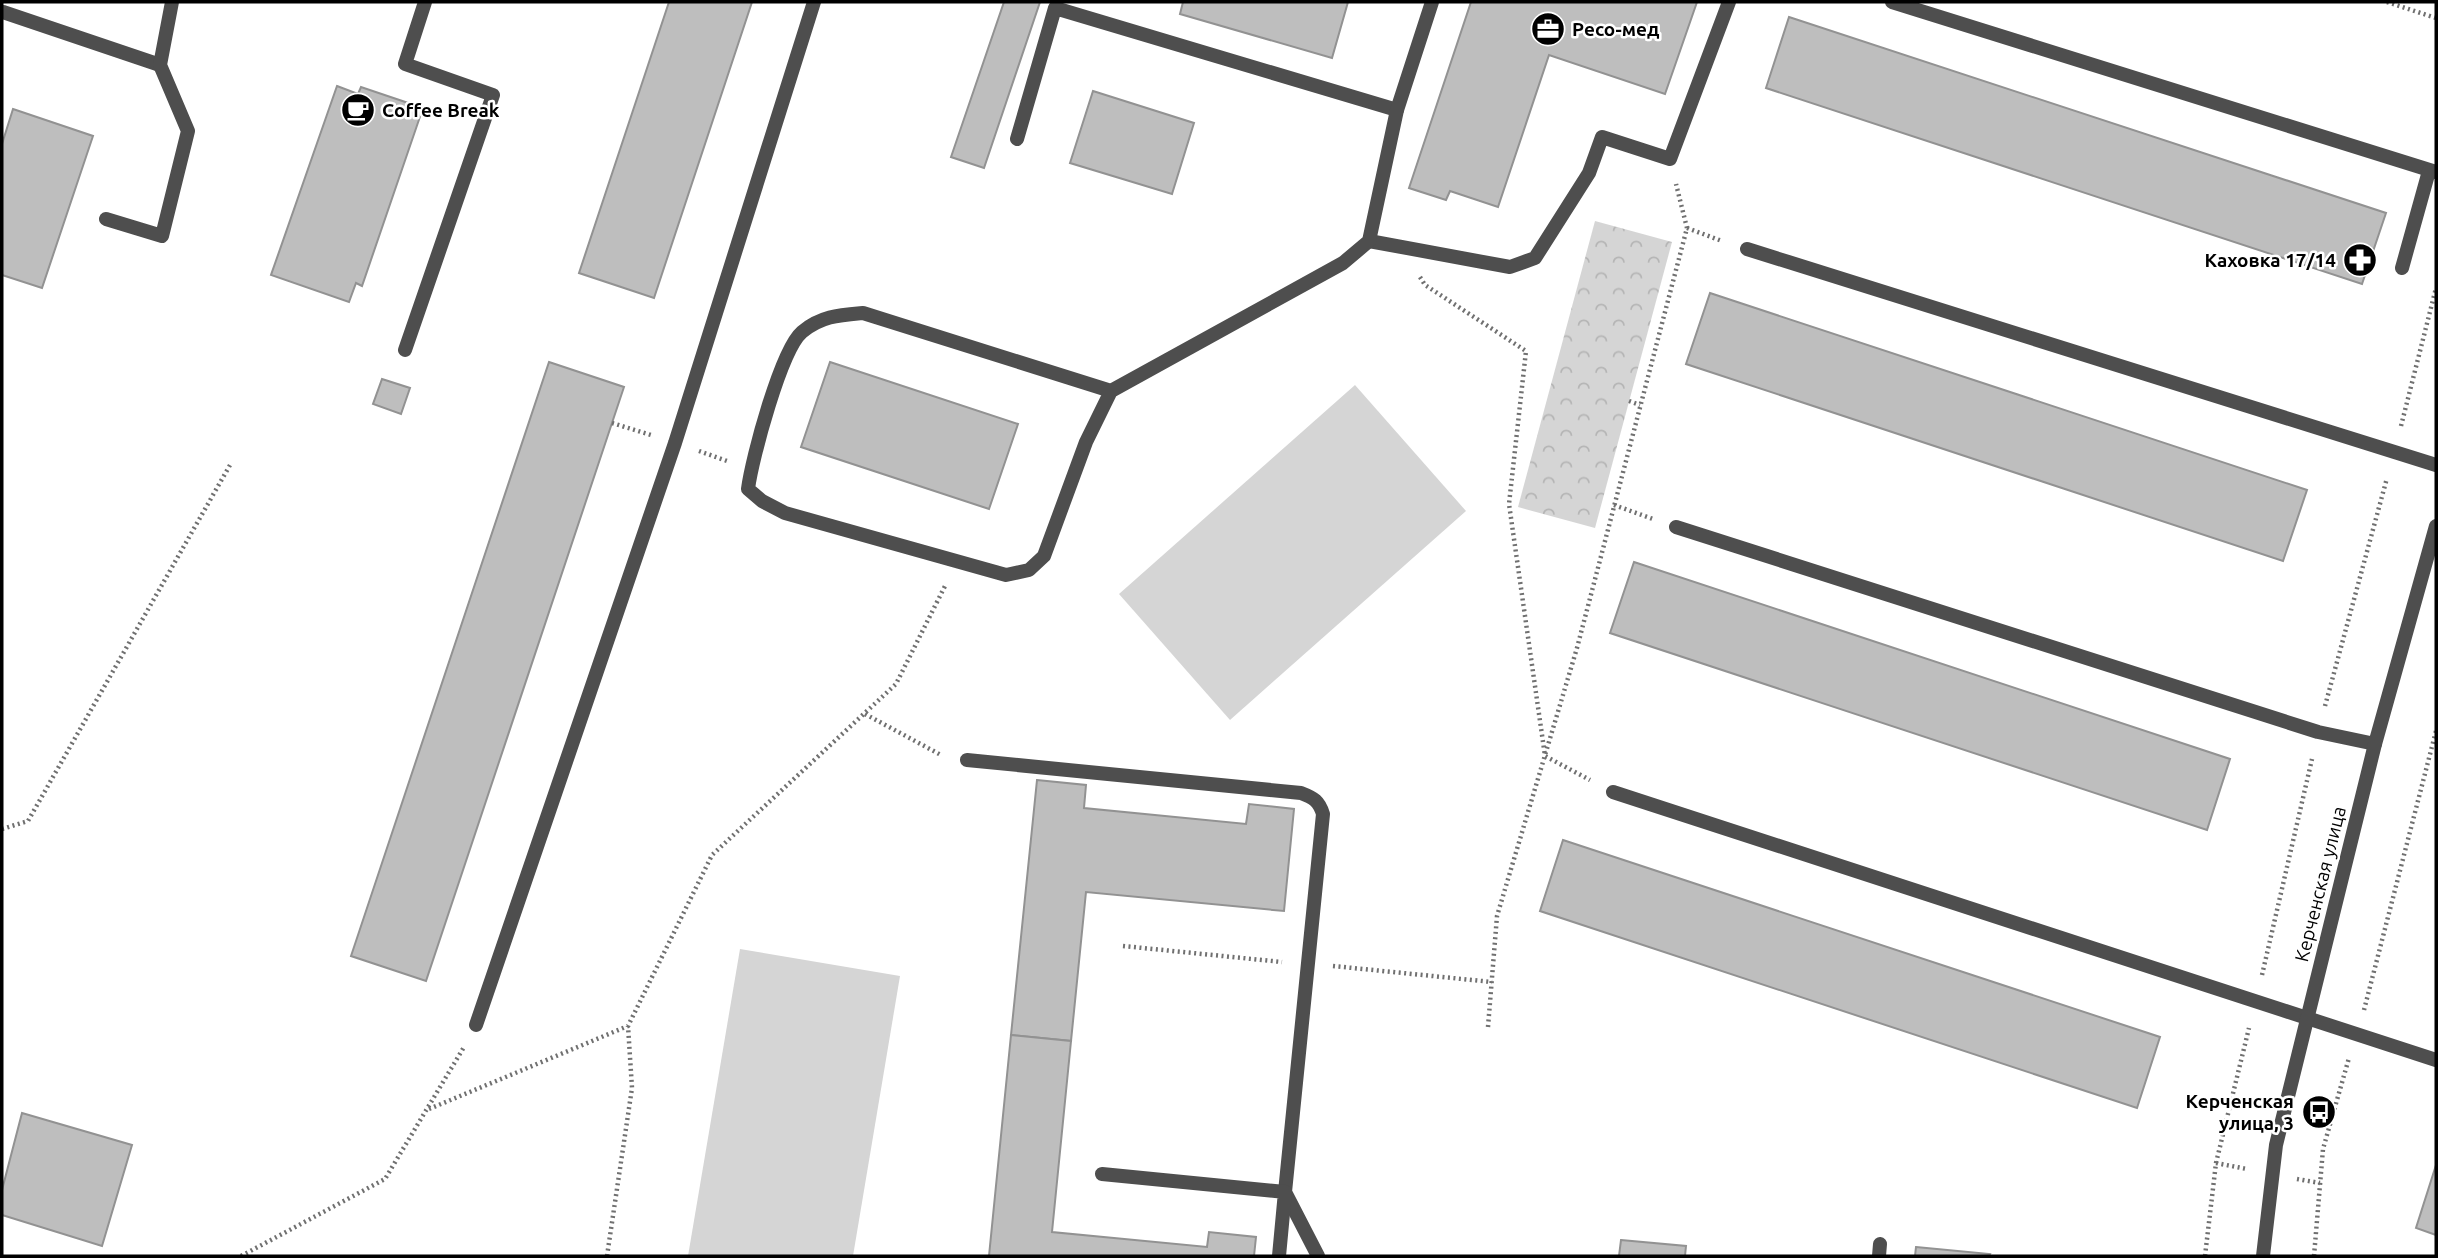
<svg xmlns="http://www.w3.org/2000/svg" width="2438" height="1258" font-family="Ubuntu,sans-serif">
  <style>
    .forest { fill: url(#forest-crowns) }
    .pitch { fill: #d5d5d5 }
    .building { fill: #bebebe; stroke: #929292; stroke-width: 2 }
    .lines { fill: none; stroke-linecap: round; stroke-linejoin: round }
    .path { stroke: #707070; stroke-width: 4.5; stroke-dasharray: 2 3.5; stroke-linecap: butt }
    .service { stroke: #4e4e4e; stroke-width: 14 }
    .tertiary { stroke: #4e4e4e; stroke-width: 14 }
    .labels { text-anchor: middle; stroke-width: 5; stroke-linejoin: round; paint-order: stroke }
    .poi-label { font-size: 19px; font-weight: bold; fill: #000; stroke: #fff; text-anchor: start }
    .street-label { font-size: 19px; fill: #000; stroke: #fff }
  </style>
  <defs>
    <pattern id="forest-crowns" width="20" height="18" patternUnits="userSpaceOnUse" patternTransform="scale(1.75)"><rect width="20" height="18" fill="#d5d5d5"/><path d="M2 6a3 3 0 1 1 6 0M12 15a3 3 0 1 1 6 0" fill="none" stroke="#b5b5b5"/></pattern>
  </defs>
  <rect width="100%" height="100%" fill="#fff"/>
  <path class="forest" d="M1595,221L1672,242L1595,528L1518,507Z"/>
  <g class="pitch">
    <path d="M1355,385L1466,511L1230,720L1119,594Z"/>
    <path d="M740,949L900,976L853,1256H688Z"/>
  </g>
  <g class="building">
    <path d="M669,2H752L654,298L579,273Z"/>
    <path d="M1004,2H1040L984,168L951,157Z"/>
    <path d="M1183,2H1348L1332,58L1180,14Z"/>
    <path d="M1471,2H1697L1665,94L1549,55L1498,207L1450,191L1446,200L1409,188Z"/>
    <path d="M1789,17L2386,213L2362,284L1766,88Z"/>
    <path d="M337,86L358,94L361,87L423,108L362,286L356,283L349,302L271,275Z"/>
    <path d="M1093,91L1194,123L1172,194L1070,163Z"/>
    <path d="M13,109L93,136L42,288L2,275V144Z"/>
    <path d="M1710,293L2307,490L2283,561L1686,364Z"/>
    <path d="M549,362L624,387L426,981L351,956Z"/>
    <path d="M830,362L1018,424L989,509L801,447Z"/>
    <path d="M382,379L410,388L401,414L373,404Z"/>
    <path d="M1634,562L2230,759L2207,830L1610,633Z"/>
    <path d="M1037,780L1086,785L1084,808L1246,824L1249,804L1294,809L1284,911L1086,892L1071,1041L1011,1035Z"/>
    <path d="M1563,840L2160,1037L2137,1108L1540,911Z"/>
    <path d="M1011,1035L1071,1041L1052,1232L1207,1247L1209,1232L1256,1237L1254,1256H989Z"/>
    <path d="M22,1113L132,1145L102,1246L2,1215V1190Z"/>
    <path d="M2436,1165V1235L2416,1228Z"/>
    <path d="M1621,1240L1686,1246L1685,1256H1619Z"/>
    <path d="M1916,1247L1990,1254L1989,1256H1915Z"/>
  </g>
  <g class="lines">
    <g class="path">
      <path d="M2387,2L2436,18"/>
      <path d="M1687,228L1722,241"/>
      <path d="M1420,277L1425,285L1526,351L1509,504L1545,756L1590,780"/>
      <path d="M1629,401L1640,405"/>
      <path d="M612,423L651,435"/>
      <path d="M2401,426L2436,288"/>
      <path d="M699,451L727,461"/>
      <path d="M1614,505L1653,519"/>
      <path d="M2325,706L2387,478"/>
      <path d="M865,714L941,755"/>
      <path d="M2,829L28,821L230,465"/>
      <path d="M1123,946L1282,962"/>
      <path d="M1333,966L1492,982"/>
      <path d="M2262,975L2312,759"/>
      <path d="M2364,1010L2436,731"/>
      <path d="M1488,1027L1497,916L1577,648L1687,228L1676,184"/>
      <path d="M429,1109L628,1026L712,855L896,684L946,584"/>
      <path d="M2216,1163L2247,1169"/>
      <path d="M2297,1179L2320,1183"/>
      <path d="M241,1256L385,1179L464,1047"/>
      <path d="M607,1256L632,1088L628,1026"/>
      <path d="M2205,1256L2216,1163L2249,1028"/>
      <path d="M2314,1256L2323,1149L2349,1058"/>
    </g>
    <g class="service">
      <path d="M1892,2L2436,172"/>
      <path d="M3,12L160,65"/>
      <path d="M1017,139L1055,8L1397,110"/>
      <path d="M106,219L162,236L188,131L160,65L172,2"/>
      <path d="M1369,241L1510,267L1535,258L1589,173L1602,137L1670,159L1729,2"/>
      <path d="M1747,249L2436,465"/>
      <path d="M2402,268L2429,171"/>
      <path d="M405,350L493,95L405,64L425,2"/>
      <path d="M1111,391L863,313C840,315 821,316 802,332C781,350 752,458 748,489L762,501L785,513L1006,575L1029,570L1044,556L1086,442L1111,391L1343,263L1369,241L1397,110L1432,2"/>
      <path d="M1676,527L2318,732L2375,744"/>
      <path d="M967,760L1301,793C1314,798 1319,801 1323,814L1285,1192L1318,1256"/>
      <path d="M1613,792L2436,1060"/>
      <path d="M476,1025L675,443L814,2"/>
      <path d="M1102,1174L1285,1192L1279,1256"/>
      <path d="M1879,1256L1880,1244"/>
    </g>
    <path class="tertiary" d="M2263,1256L2276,1145L2375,744L2436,526"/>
  </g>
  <defs>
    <g id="office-disc" transform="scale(1.75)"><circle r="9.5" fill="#000" stroke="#fff"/><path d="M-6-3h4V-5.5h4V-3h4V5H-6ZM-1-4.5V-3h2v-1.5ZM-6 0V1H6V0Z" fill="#fff"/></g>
    <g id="cafe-disc" transform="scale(1.75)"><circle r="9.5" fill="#000" stroke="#fff"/><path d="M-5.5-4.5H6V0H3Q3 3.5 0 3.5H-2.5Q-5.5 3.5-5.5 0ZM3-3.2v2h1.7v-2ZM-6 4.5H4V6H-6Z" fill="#fff"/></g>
    <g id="pharmacy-disc" transform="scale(1.75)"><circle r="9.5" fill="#000" stroke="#fff"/><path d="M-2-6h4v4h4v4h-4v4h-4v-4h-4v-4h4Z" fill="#fff"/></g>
    <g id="bus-disc" transform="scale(1.75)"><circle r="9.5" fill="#000" stroke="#fff"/><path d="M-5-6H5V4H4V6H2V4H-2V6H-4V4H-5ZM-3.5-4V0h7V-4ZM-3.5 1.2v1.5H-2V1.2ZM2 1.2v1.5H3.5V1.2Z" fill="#fff"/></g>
  </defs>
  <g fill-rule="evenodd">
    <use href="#office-disc" x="1548" y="29"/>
    <use href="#cafe-disc" x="358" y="110"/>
    <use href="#pharmacy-disc" x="2360" y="260"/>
    <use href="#bus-disc" x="2319" y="1112"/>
  </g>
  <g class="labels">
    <g class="poi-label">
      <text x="1572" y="36">Ресо-мед</text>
      <text x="382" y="117">Coffee Break</text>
      <text x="2336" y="267" text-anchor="end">Каховка 17/14</text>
      <text x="2294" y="1108" text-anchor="end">Керченская<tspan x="2294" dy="22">улица, 3</tspan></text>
    </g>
    <g class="street-label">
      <text transform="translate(2320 884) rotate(-76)" y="7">Керченская улица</text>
    </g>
  </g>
  <rect width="2438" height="1258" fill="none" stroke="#000000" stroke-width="7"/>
</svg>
